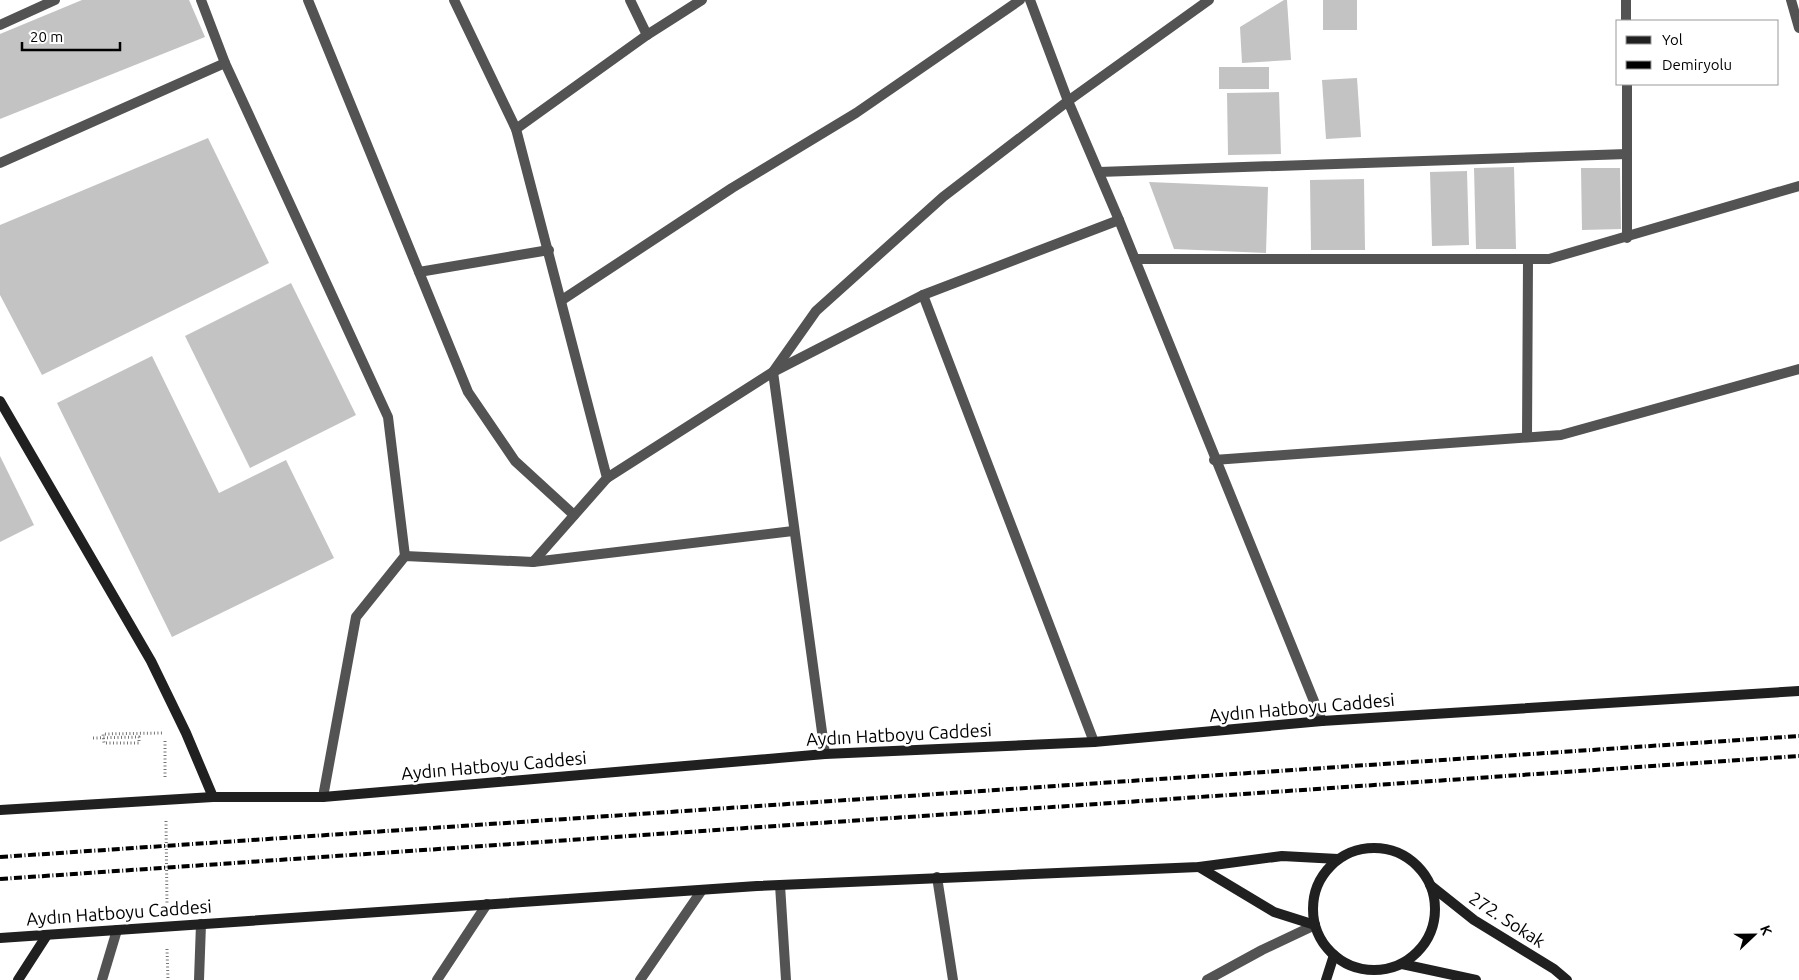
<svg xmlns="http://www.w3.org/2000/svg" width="1799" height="980" font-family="Ubuntu,sans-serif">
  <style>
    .building { fill: #c3c3c3 }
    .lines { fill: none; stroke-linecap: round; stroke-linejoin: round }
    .path { stroke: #757575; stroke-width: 3; stroke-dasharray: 1 2.5; stroke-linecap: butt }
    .street { stroke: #535353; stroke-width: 10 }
    .secondary { stroke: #202020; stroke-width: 10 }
    .rail { stroke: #000; stroke-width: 4; stroke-dasharray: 8 2.5 1 2.5; stroke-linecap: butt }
    .labels { text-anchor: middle; stroke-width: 5; stroke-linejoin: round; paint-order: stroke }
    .street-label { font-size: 18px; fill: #000; stroke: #fff }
  </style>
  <rect width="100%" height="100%" fill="#fff"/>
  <g class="building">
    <path d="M82,0H189L205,37L0,119V34Z"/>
    <path d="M1284,0H1287L1291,60L1242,63L1240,27Z"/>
    <rect x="1323" y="0" width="34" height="30"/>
    <rect x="1219" y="67" width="50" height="22"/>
    <path d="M1357,78L1361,137L1326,139L1322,80Z"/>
    <path d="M1279,92L1281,154L1228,155L1227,93Z"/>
    <path d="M208,138L269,263L42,375L0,295V225Z"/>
    <path d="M1514,167L1516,249H1476L1474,168Z"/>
    <path d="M1581,168H1620L1621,229L1582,230Z"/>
    <path d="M1467,171L1469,245L1432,246L1430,172Z"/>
    <path d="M1364,179L1365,250H1311L1310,180Z"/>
    <path d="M1149,182L1268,187L1266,253L1174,249Z"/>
    <path d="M291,283L356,415L250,468L185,336Z"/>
    <path d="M152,356L219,493L286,460L334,558L172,637L57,403Z"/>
    <path d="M0,456L34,525L0,542Z"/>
  </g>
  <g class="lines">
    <g class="path">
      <path d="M93,738L139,737V743H104L103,734L162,733"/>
      <path d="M165,741V777"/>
      <path d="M166,821L167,905"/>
      <path d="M167,949L168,980"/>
    </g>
    <g class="street">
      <path d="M201,0L225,63L388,417L405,556"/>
      <path d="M308,0L468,392L515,461L574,515"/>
      <path d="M630,0L647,35"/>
      <path d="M1030,0L1068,101L1119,220L1322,721"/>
      <path d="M1626,0V21"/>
      <path d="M1791,0L1799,28"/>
      <path d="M0,25L55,0"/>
      <path d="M1627,84V238"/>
      <path d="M516,129L647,35L702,0"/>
      <path d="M0,163L225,63"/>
      <path d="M1099,172L1627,154"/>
      <path d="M1135,259H1549L1799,186"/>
      <path d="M419,272L549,250"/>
      <path d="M923,295L1094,742"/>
      <path d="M562,300L732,188L856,113L1020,0"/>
      <path d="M1527,437L1528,259"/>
      <path d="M1214,460L1561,435L1799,369"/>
      <path d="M607,478L773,372L923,295L1119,220"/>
      <path d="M533,562L793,531"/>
      <path d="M825,754L773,372L816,311L943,197L1068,101L1209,0"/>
      <path d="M323,797L356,617L405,556L533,562L607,478L516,129L454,0"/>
      <path d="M937,877L953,980"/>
      <path d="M780,885L786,980"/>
      <path d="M102,980L117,930"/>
      <path d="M199,980L201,924"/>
      <path d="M437,980L487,904"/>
      <path d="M640,980L702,890"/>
      <path d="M1207,980L1262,950L1315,925"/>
    </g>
    <g class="secondary">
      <path d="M0,401L151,661L186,733L213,797"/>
      <path d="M0,810L213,797H323L825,754L1094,742L1322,721L1799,691"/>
      <circle cx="1374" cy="909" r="61"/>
      <path d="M1199,867L1274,912L1315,925"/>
      <path d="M1430,885L1474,920L1554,969L1567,980"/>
      <path d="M0,938L757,886L1199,867L1282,856L1338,859"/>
      <path d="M1402,964L1476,980"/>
      <path d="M18,980L47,935"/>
      <path d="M1326,980L1334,955"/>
    </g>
    <g class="rail">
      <path d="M0,857L1799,736"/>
      <path d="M0,879L1799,756"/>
    </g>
  </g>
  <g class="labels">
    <g class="street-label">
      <text transform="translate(1302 708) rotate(-5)" y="6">Aydın Hatboyu Caddesi</text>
      <text transform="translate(899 735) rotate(-3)" y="6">Aydın Hatboyu Caddesi</text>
      <text transform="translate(494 766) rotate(-5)" y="6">Aydın Hatboyu Caddesi</text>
      <text transform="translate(119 913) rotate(-4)" y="6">Aydın Hatboyu Caddesi</text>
      <text transform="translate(1507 920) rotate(33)" y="6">272. Sokak</text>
    </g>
  </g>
  <rect x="1616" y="20" width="162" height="65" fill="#ffffff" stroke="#999999"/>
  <rect x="1626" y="36" width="25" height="8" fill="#202020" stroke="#999999"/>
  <text x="1662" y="45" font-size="15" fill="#000000">Yol</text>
  <rect x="1626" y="61" width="25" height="8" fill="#000000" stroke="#999999"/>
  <text x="1662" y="70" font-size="15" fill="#000000">Demiryolu</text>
  <g transform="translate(1754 935) rotate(68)" stroke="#ffffff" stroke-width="4" paint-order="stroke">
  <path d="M0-4L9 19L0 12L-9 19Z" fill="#000000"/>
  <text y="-8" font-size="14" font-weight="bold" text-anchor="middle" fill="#000000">K</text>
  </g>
  <path d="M22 42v8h98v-8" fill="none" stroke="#000000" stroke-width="2.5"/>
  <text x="30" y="42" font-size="15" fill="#000000" stroke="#ffffff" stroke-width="4" paint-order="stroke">20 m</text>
</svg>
